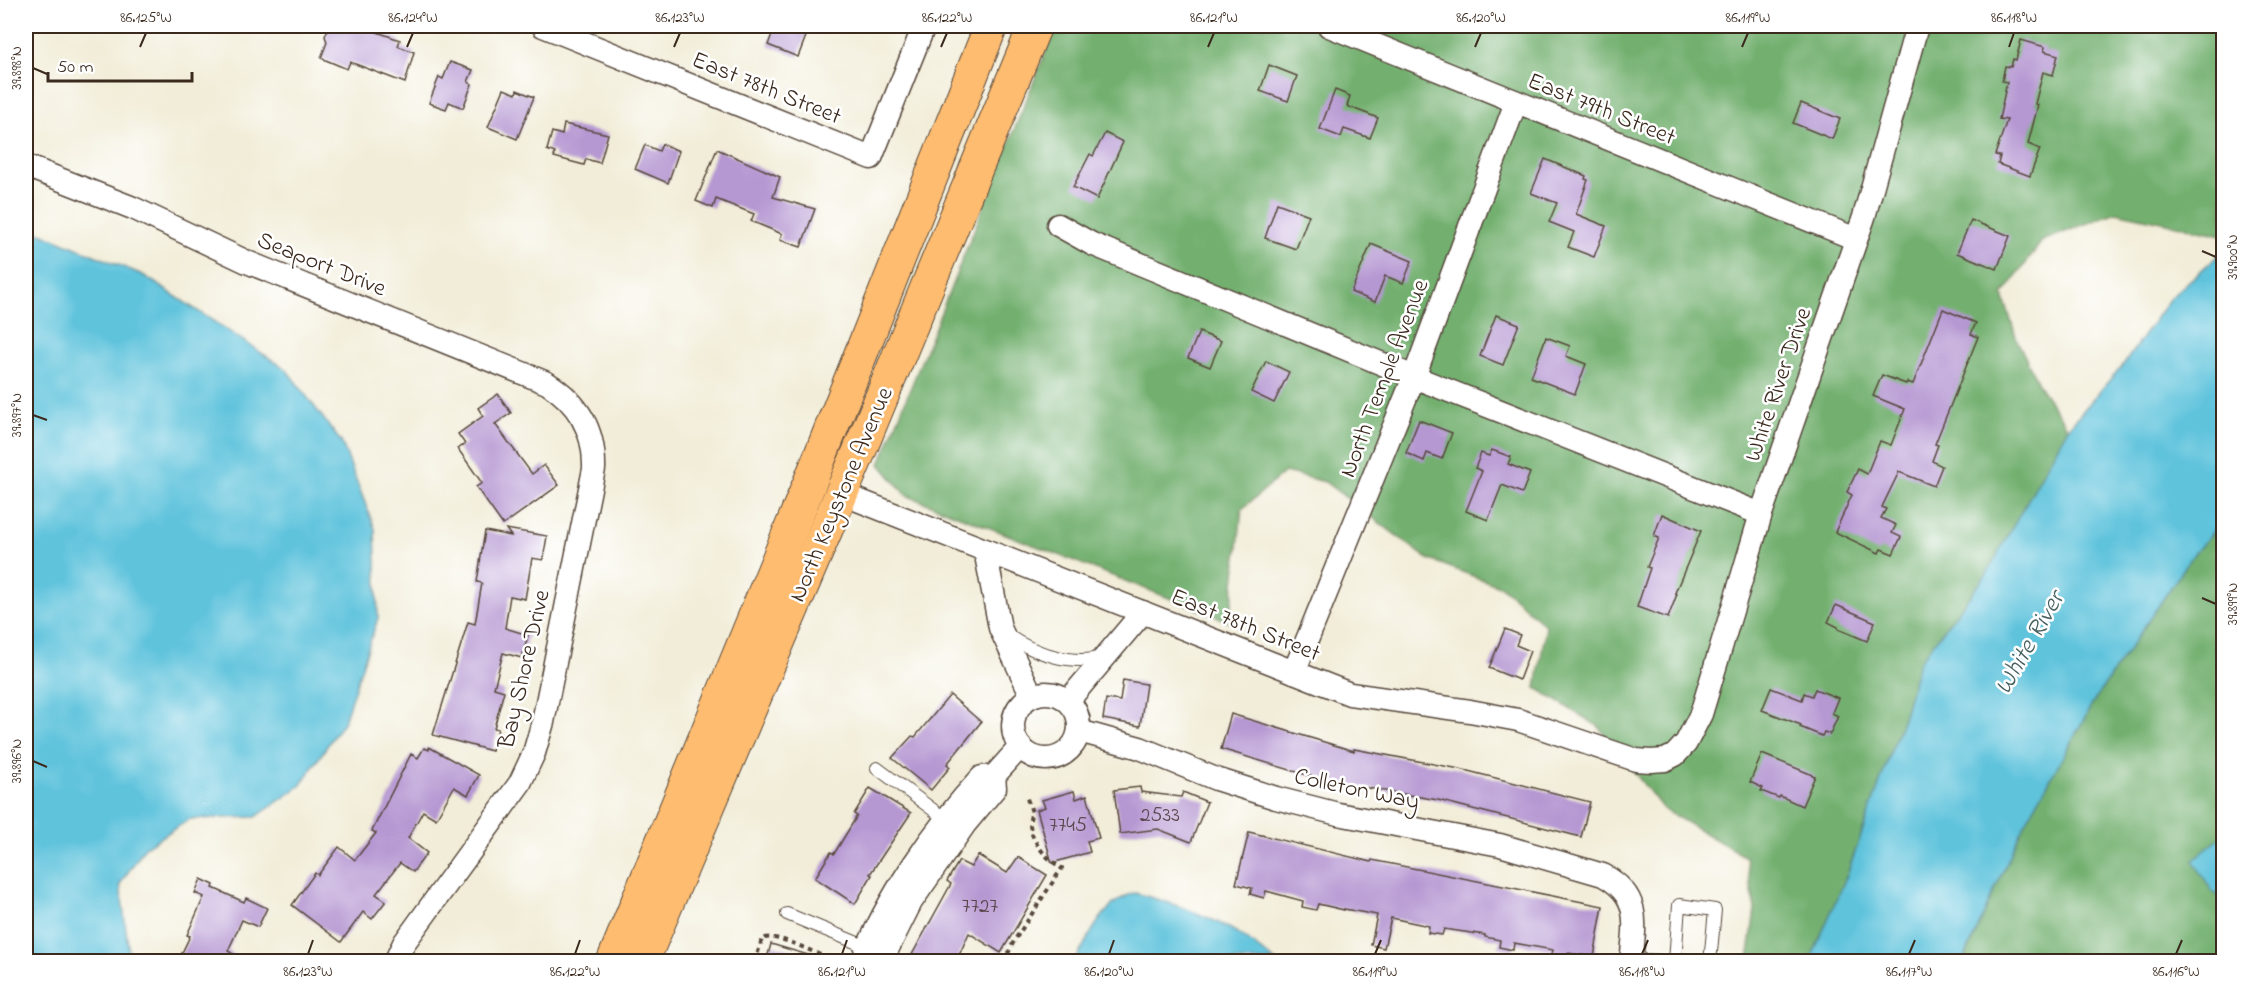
<svg xmlns="http://www.w3.org/2000/svg" width="2249" height="987" font-family="'Indie Flower',sans-serif">
  <style>
    .forest { fill: #73b06f; stroke: #576d46; stroke-width: 1.5 }
    .water { fill: #5ec3dc; stroke: #4c767d; stroke-width: 1.5 }
    .building { fill: #b597d2 }
    .lines { fill: none; stroke-linecap: round; stroke-linejoin: round }
    .lane-casing { stroke: #56473a; stroke-width: 14 }
    .street-casing { stroke: #56473a; stroke-width: 25 }
    .primary-casing { stroke: #56473a; stroke-width: 35 }
    .path { stroke: #56473a; stroke-width: 4; stroke-dasharray: 4.5 4.5; stroke-linecap: butt }
    .lane { stroke: #fff; stroke-width: 12 }
    .street { stroke: #fff; stroke-width: 22 }
    .primary { stroke: #febc70; stroke-width: 33 }
    .ticks { fill: none; stroke: #3b2a1e; stroke-width: 2 }
    .labels { text-anchor: middle; stroke-width: 5; stroke-linejoin: round; paint-order: stroke }
    .number-label { font-size: 21px; fill: #5a454b }
    .street-label { font-size: 24px; fill: #3b2a1e; stroke: #fff }
    .water-label { font-size: 26px; font-style: italic; fill: #476060; stroke: #fff }
    .neatline { fill: none; stroke: #3b2a1e; stroke-width: 2 }
    .ticks-label { font-size: 15px; text-anchor: middle; fill: #3b2a1e }
  </style>
  <rect width="100%" height="100%" fill="#fff"/>
  <filter id="ink" filterUnits="userSpaceOnUse"><feTurbulence type="fractalNoise" baseFrequency=".0167" numOctaves="2"/><feDisplacementMap in="SourceGraphic" scale="12" xChannelSelector="R" yChannelSelector="G"/><feConvolveMatrix kernelMatrix="1 2 1 2 8 2 1 2 1" color-interpolation-filters="sRGB"/></filter>
  <filter id="wash" filterUnits="userSpaceOnUse"><feTurbulence type="fractalNoise" baseFrequency=".008" numOctaves="4" result="noise"/><feDisplacementMap in="SourceGraphic" scale="24" xChannelSelector="R" yChannelSelector="G"/><feGaussianBlur stdDeviation="1.35" result="paint"/><feColorMatrix in="noise" values="0 0 0 0 0 0 0 0 0 0 0 0 0 0 0 0 0 1.4 0 .05"/><feComposite in="paint" operator="in"/></filter>
  <g filter="url(#wash)">
    <rect width="100%" height="100%" fill="#f2edd8"/>
    <g class="forest">
      <path d="M1056,26H2223V235L2116,212L2042,241L2003,295L2017,340L2040,387L2068,428L1986,575L1919,662L1904,715L1847,875L1810,961H1748L1755,909L1746,857L1663,809L1598,726L1536,688L1546,626L1502,587L1428,559L1325,482L1285,472L1242,509L1230,622L906,495L880,464Z"/>
      <path d="M2223,520V836L2194,860L2212,891L2223,899V961L1963,962L2020,833L2097,696L2193,555Z"/>
    </g>
    <g class="water">
      <path d="M26,227L143,275L286,369L342,443L375,529L378,618L344,721L300,786L256,817L190,819L145,847L120,884L130,961H26Z"/>
      <path d="M2223,251V520L2193,555L2097,696L2020,833L1963,961H1810L1847,875L1904,715L1919,662L1986,575L2068,428L2126,361L2170,298Z"/>
      <path d="M2223,836V899L2212,891L2193,860Z"/>
      <path d="M1135,893C1169,902 1212,917 1241,935C1253,943 1264,953 1275,961H1075C1090,936 1104,900 1135,893Z"/>
    </g>
    <g id="blocks">
      <g class="building">
        <path d="M336,26H360L400,40L398,46L414,52L405,83L350,62L347,69L321,58L327,42L325,36L328,29Z"/>
        <path d="M775,26H794L808,31L798,57L768,45Z"/>
        <path d="M2021,40L2045,47L2044,51L2058,55L2053,75L2043,72L2035,104L2038,105L2028,144L2040,149L2030,176L1998,164L2000,156L1995,155L2007,120L1999,119L2007,82L2002,81L2005,66L2011,67L2013,59L2016,60Z"/>
        <path d="M450,62L473,70L468,82L472,84L463,108L449,102L446,109L429,103L439,77L443,79Z"/>
        <path d="M1269,65L1297,76L1288,101L1260,91Z"/>
        <path d="M504,89L516,94L517,90L534,97L517,139L488,127Z"/>
        <path d="M1335,90L1350,96L1347,106L1378,118L1370,138L1344,129L1341,137L1320,129Z"/>
        <path d="M1801,103L1840,119L1832,139L1793,123Z"/>
        <path d="M564,124L608,134L600,163L586,159L584,165L554,157L555,153L547,150L552,132L562,135Z"/>
        <path d="M1105,133L1123,142L1097,199L1073,187L1090,154L1093,156Z"/>
        <path d="M662,144L679,151L668,183L635,169L645,145L659,151Z"/>
        <path d="M717,149L780,177L773,197L815,209L801,247L780,240L782,234L751,221L754,214L716,199L713,208L696,201Z"/>
        <path d="M1545,159L1586,176L1585,179L1588,180L1576,214L1606,226L1594,257L1568,247L1574,232L1549,222L1557,203L1531,193Z"/>
        <path d="M1277,203L1309,215L1296,249L1265,238Z"/>
        <path d="M1971,220L2010,236L1997,269L1957,253Z"/>
        <path d="M1371,244L1412,261L1403,283L1385,276L1375,302L1351,292Z"/>
        <path d="M1943,309L1976,323L1971,334L1978,337L1935,444L1938,445L1932,461L1942,466L1934,486L1899,472L1882,507L1886,509L1881,518L1896,525L1892,533L1901,537L1893,554L1881,549L1879,553L1835,532L1851,497L1852,495L1847,492L1858,469L1867,474L1880,441L1891,445L1905,409L1873,396L1882,375L1906,384L1907,382L1913,384Z"/>
        <path d="M1496,315L1519,324L1503,365L1480,356Z"/>
        <path d="M1199,332L1221,341L1210,367L1188,358Z"/>
        <path d="M1546,337L1570,346L1566,356L1586,364L1575,394L1531,377Z"/>
        <path d="M1266,361L1289,372L1274,403L1251,392Z"/>
        <path d="M498,394L511,413L495,424L532,474L544,465L559,485L503,525L476,487L482,483L458,449L465,444L458,434L483,416L478,408Z"/>
        <path d="M1419,420L1452,433L1442,459L1427,453L1424,461L1406,453Z"/>
        <path d="M1492,450L1511,457L1508,464L1530,473L1522,493L1502,485L1488,520L1466,511L1482,471L1475,468L1481,453L1489,456Z"/>
        <path d="M1662,514L1701,531L1675,593L1677,594L1668,618L1637,607L1650,568L1647,567L1659,538L1654,536Z"/>
        <path d="M506,529L547,536L543,560L532,558L525,599L510,596L505,628L528,635L522,658L503,653L494,688L504,691L494,728L498,729L492,751L433,735L468,622L475,624L482,583L477,582L485,531L511,536Z"/>
        <path d="M1836,605L1875,622L1867,641L1838,629V627L1828,622Z"/>
        <path d="M1505,629L1520,635L1516,645L1530,651L1519,680L1489,668Z"/>
        <path d="M1123,680L1146,684L1140,726L1103,719L1106,699L1120,701Z"/>
        <path d="M1771,688L1802,700L1804,693L1812,696L1815,689L1838,698L1832,713L1838,716L1830,734L1824,732L1822,736L1800,727L1801,725L1762,710Z"/>
        <path d="M950,695L981,722L947,764L950,767L931,790L892,758L912,736L915,737Z"/>
        <path d="M1231,714L1354,751V749L1460,769L1590,802L1581,837L1438,800L1327,781L1221,749Z"/>
        <path d="M429,747L479,775L468,795L454,787L436,819L423,811L408,838L427,853L413,872L400,863L376,894L386,901L372,919L363,912L341,942L292,905L315,873L318,875L339,847L355,860L376,833L372,831L411,754L418,758L424,748L429,750Z"/>
        <path d="M1762,754L1815,776L1802,806L1780,796L1779,798L1761,791L1763,788L1750,782Z"/>
        <path d="M1140,787L1141,792L1181,797L1183,792L1207,802L1191,842L1158,829L1120,834L1114,790Z"/>
        <path d="M870,788L911,813L870,874L872,875L855,904L815,878L831,852L834,854L857,816L854,814Z"/>
        <path d="M1074,791L1076,799L1087,795L1099,838L1087,841L1090,852L1052,863L1037,810L1045,807L1042,800Z"/>
        <path d="M1249,832L1371,862L1372,860L1603,906L1594,957L1568,953L1566,960L1551,957L1553,950L1514,943L1513,950L1499,947L1500,940L1485,937V935L1444,929L1442,935L1428,933L1429,926L1391,918L1384,948L1371,945L1377,915L1344,909V910L1318,904L1316,910L1302,907L1303,901L1266,891L1264,898L1250,894L1252,888L1236,884Z"/>
        <path d="M978,855L1007,873L1018,857L1047,875L1001,953L969,933L956,962H908L951,884L947,881L959,861L971,867Z"/>
        <path d="M201,879L214,885L213,888L244,902L246,898L267,908L258,927L242,920L228,951L246,962H189L180,957L190,936L187,935L204,897L195,893Z"/>
        <path d="M771,944L815,957L814,962H766Z"/>
      </g>
    </g>
  </g>
  <g filter="url(#ink)">
    <use href="#blocks" fill-opacity="0" stroke="#56473a" stroke-width="1.5"/>
    <g class="lines">
      <g class="lane-casing">
        <g id="lane">
          <path d="M1007,635C1033,653 1074,667 1105,656"/>
          <path d="M877,768L948,821"/>
          <path d="M787,914L872,949"/>
          <path d="M1631,959L1674,962"/>
          <path d="M1675,962L1679,905L1715,910L1710,962"/>
        </g>
      </g>
      <g class="street-casing">
        <g id="street">
          <path d="M543,26L871,158L924,26"/>
          <path d="M1329,26L1856,239"/>
          <path d="M26,166L133,208L247,262L547,383C579,403 595,432 594,469L543,722L534,753L520,783L404,943L395,962"/>
          <path d="M1058,225L1092,244L1414,377L1761,514"/>
          <path d="M840,493L1350,694L1470,711L1518,720L1636,760L1651,761L1665,760L1675,755L1686,743L1701,714L1761,514L1864,217L1917,26"/>
          <path d="M985,550L1000,628L1032,696"/>
          <path d="M1294,672L1414,377L1516,102"/>
          <circle cx="1046" cy="726" r="33"/>
          <path d="M1068,701L1143,612"/>
          <path d="M1079,731L1140,748L1216,779L1276,798L1338,814L1500,845L1603,875C1642,896 1635,924 1631,962"/>
          <path d="M862,962C885,900 937,825 982,777L994,776L1020,747"/>
          <path d="M881,962L911,902L965,824L995,788L994,776"/>
        </g>
      </g>
      <g class="primary-casing">
        <g id="primary">
          <path d="M613,962L810,482L991,26"/>
          <path d="M642,962L859,452L1035,26"/>
        </g>
      </g>
      <g class="path">
        <path d="M755,962L762,939C776,932 815,953 831,960"/>
        <path d="M1004,962L1014,941L1062,868C1045,859 1023,833 1032,812L1026,796"/>
      </g>
      <use href="#lane" class="lane"/>
      <use href="#street" class="street"/>
      <use href="#primary" class="primary"/>
    </g>
  </g>
  <path class="ticks" d="M140,47L146,33M407,47L413,33M674,47L680,33M941,47L947,33M1208,47L1214,33M1475,47L1481,33M1742,47L1748,33M2009,47L2014,33M33,68L47,74M2202,251L2216,257M33,415L47,420M2202,598L2216,604M33,761L47,767M308,954L313,940M575,954L580,940M842,954L847,940M1109,954L1114,940M1375,954L1381,940M1642,954L1648,940M1909,954L1915,940M2176,954L2182,940"/>
  <g class="labels">
    <g class="number-label">
      <text x="1160" y="821">2533</text>
      <text x="1068" y="831">7745</text>
      <text x="980" y="912">7727</text>
    </g>
    <g class="street-label">
      <text transform="translate(767 87) rotate(22)" y="8">East 78th Street</text>
      <text transform="translate(1602 108) rotate(22)" y="8">East 79th Street</text>
      <text transform="translate(322 263) rotate(22)" y="8">Seaport Drive</text>
      <text transform="translate(1383 378) rotate(-69)" y="8">North Temple Avenue</text>
      <text transform="translate(1777 384) rotate(-71)" y="8">White River Drive</text>
      <text transform="translate(840 494) rotate(-67)" y="8">North Keystone Avenue</text>
      <text transform="translate(1246 624) rotate(22)" y="8">East 78th Street</text>
      <text transform="translate(523 669) rotate(-77)" y="8">Bay Shore Drive</text>
      <text transform="translate(1357 788) rotate(12)" y="8">Colleton Way</text>
    </g>
    <g class="water-label">
      <text transform="translate(2028 642) rotate(-60)" y="9">White River</text>
    </g>
  </g>
  <rect width="2249" height="987" fill="none" stroke="#fff" stroke-width="66"/>
  <path d="M48 72v9h144v-9" fill="none" stroke="#3b2a1e" stroke-width="3"/>
  <text x="57" y="72" font-size="18" fill="#3b2a1e" stroke="#ffffff" stroke-width="4.5" paint-order="stroke">50 m</text>
  <rect x="33" y="33" width="2183" height="921" class="neatline"/>
  <g class="ticks-label">
    <text x="146" y="22">86.125°W</text>
    <text x="413" y="22">86.124°W</text>
    <text x="680" y="22">86.123°W</text>
    <text x="947" y="22">86.122°W</text>
    <text x="1214" y="22">86.121°W</text>
    <text x="1481" y="22">86.120°W</text>
    <text x="1748" y="22">86.119°W</text>
    <text x="2014" y="22">86.118°W</text>
    <text transform="translate(16 68) rotate(-90)" y="5">39.898°N</text>
    <text transform="translate(2232 257) rotate(-90)" y="5">39.900°N</text>
    <text transform="translate(16 415) rotate(-90)" y="5">39.897°N</text>
    <text transform="translate(2232 604) rotate(-90)" y="5">39.899°N</text>
    <text transform="translate(16 761) rotate(-90)" y="5">39.896°N</text>
    <text x="308" y="976">86.123°W</text>
    <text x="575" y="976">86.122°W</text>
    <text x="842" y="976">86.121°W</text>
    <text x="1109" y="976">86.120°W</text>
    <text x="1375" y="976">86.119°W</text>
    <text x="1642" y="976">86.118°W</text>
    <text x="1909" y="976">86.117°W</text>
    <text x="2176" y="976">86.116°W</text>
  </g>
</svg>
